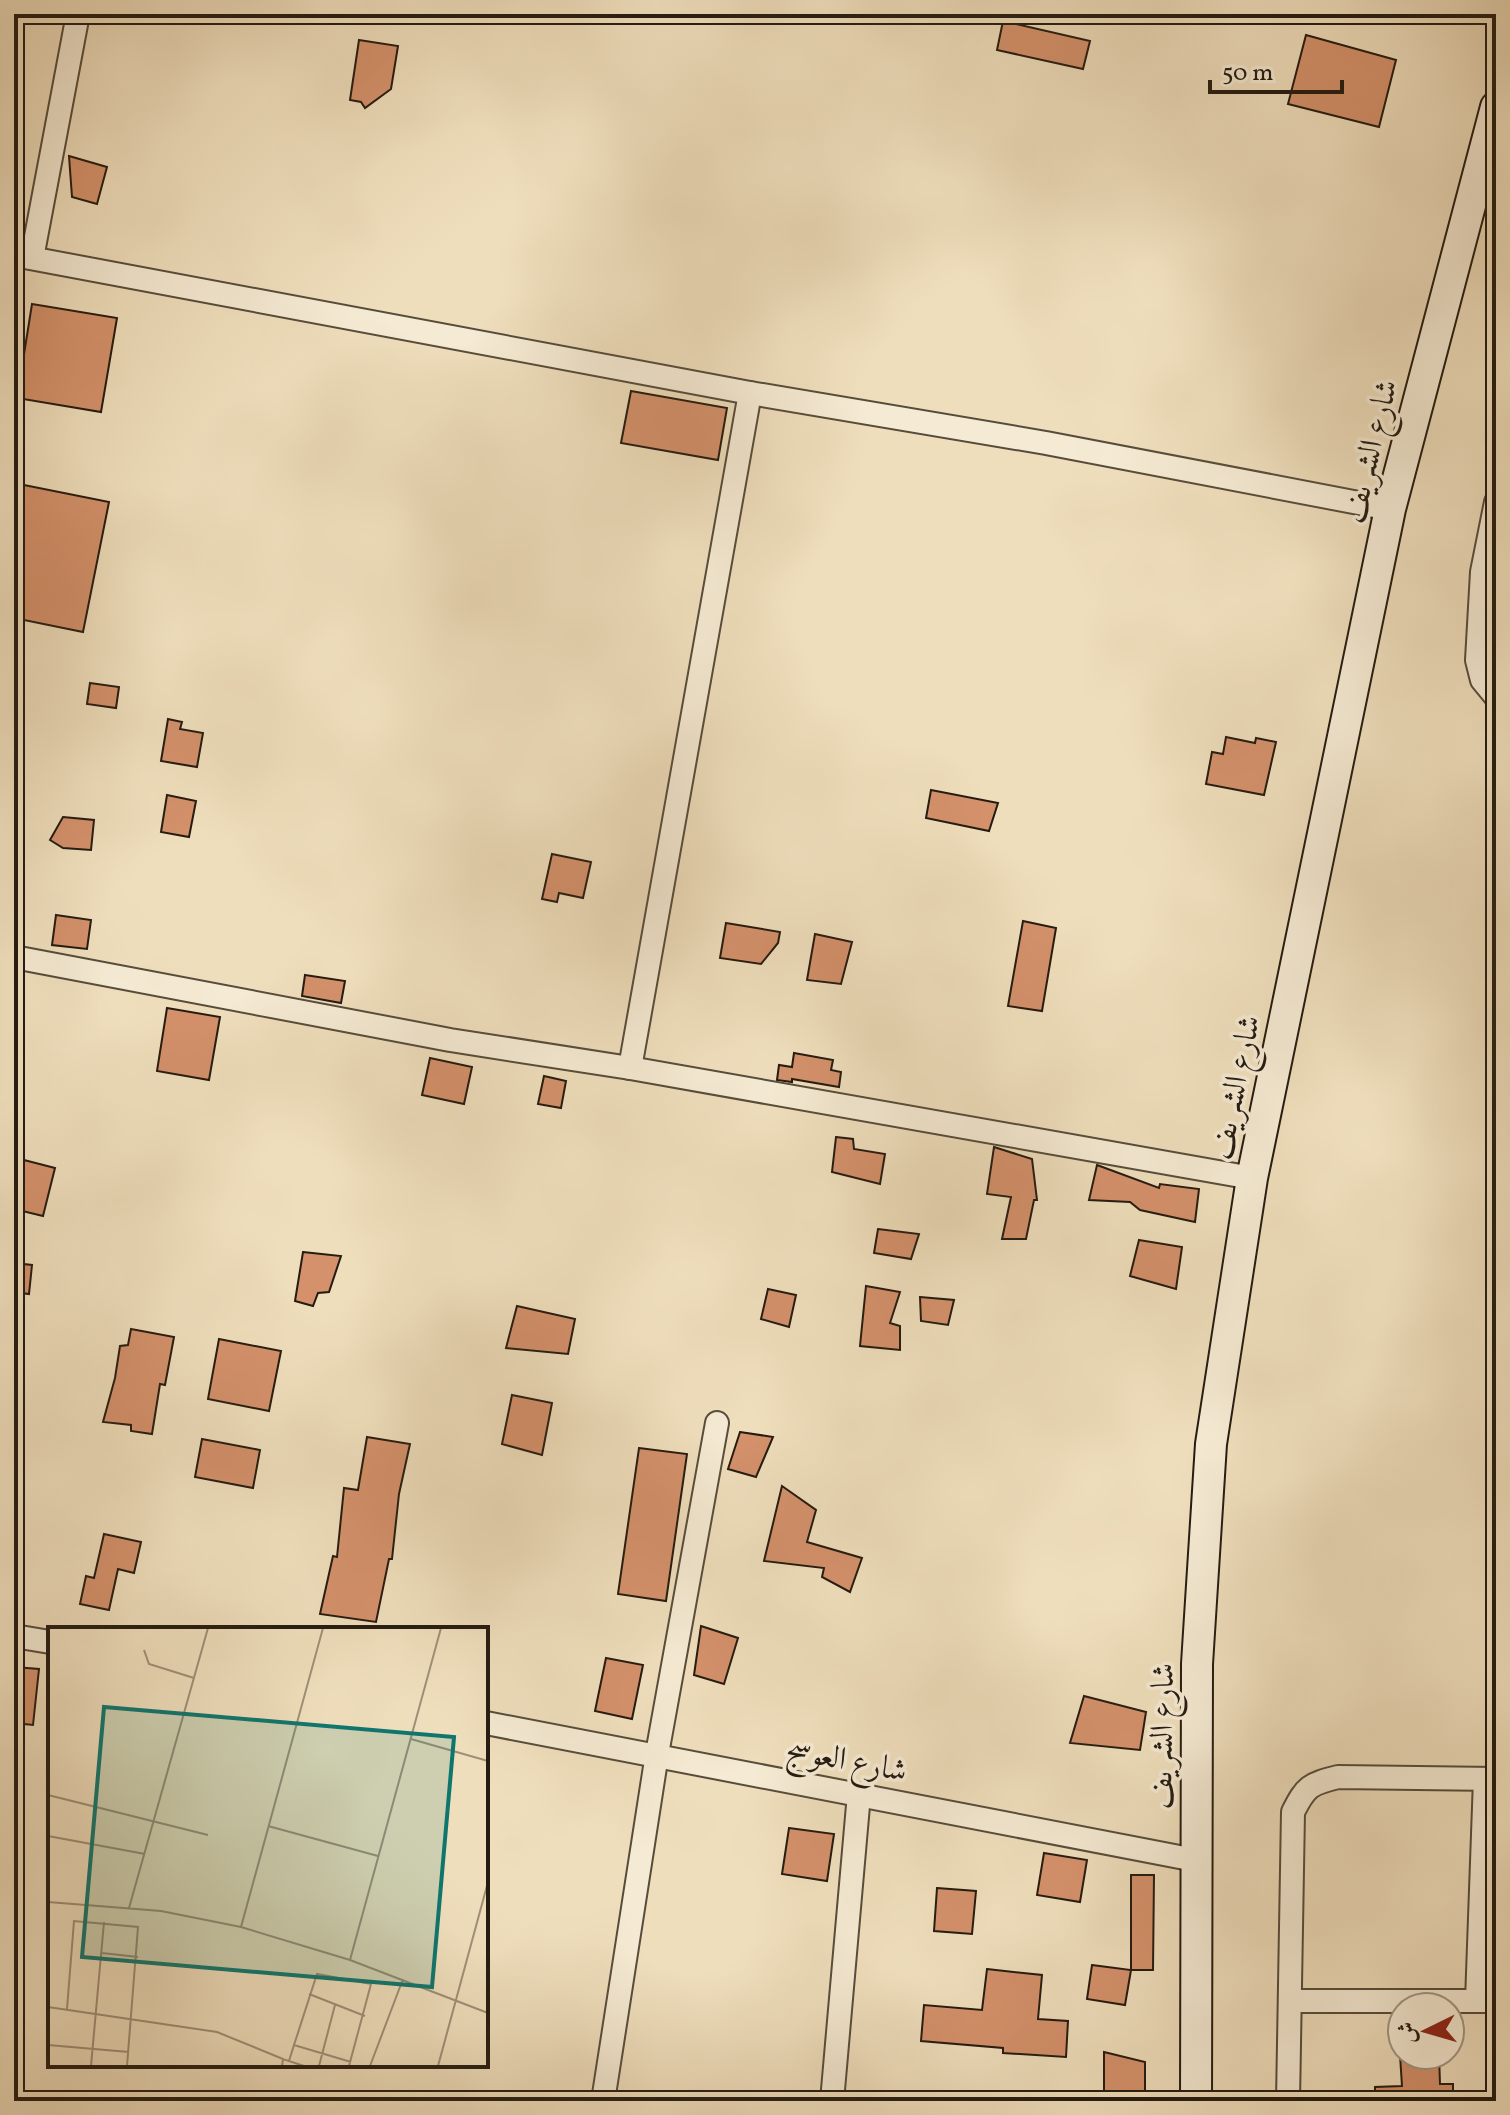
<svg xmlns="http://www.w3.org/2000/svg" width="1510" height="2115" font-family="Vollkorn,Amiri,serif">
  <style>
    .building { fill: #d4916b; stroke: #241b11; stroke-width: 2 }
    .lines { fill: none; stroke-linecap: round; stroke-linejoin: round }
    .street-casing { stroke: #574c3c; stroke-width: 26 }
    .secondary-casing { stroke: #241b11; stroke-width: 34 }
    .street { stroke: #f5ead3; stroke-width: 22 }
    .secondary { stroke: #f5ead3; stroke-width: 30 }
    .labels { text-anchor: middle; stroke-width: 7; stroke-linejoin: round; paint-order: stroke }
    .street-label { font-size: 32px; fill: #241b11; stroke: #f5ead3 }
    .inset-road { fill: none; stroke: #9e9078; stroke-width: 2 }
    .view { fill: #0f766e; fill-opacity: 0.15; stroke: #0f766e; stroke-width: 4 }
    .inset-edge { fill: none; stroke: #241b11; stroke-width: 4 }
  </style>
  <rect width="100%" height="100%" fill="#efdebc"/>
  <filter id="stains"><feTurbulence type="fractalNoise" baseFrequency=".0025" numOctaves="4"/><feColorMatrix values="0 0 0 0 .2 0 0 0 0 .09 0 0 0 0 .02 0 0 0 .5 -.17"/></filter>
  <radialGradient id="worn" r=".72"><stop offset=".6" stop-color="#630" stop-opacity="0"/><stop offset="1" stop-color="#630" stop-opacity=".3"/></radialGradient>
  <g class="building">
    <path d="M1003,21L1090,41L1083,69L997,50Z"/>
    <path d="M1306,35L1396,60L1379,127L1288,104Z"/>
    <path d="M359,40L398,46L391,89L365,108L361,102L350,100Z"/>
    <path d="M69,156L107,167L97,204L72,197Z"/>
    <path d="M32,304L117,318L101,412L17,398Z"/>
    <path d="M631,391L727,408L718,460L621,443Z"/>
    <path d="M14,483L109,502L83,632L14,618Z"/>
    <path d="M90,683L119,687L116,708L87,704Z"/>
    <path d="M168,719L182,722L180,729L203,733L197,767L161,761Z"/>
    <path d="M1226,737L1255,743L1256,738L1276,742L1264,795L1206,784L1212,752L1223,754Z"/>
    <path d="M931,790L998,803L989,831L926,818Z"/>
    <path d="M167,795L196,801L189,837L161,832Z"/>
    <path d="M63,817L94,820L91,850L63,848L50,840Z"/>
    <path d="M552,854L591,862L583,898L559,893L557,902L542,899Z"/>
    <path d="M56,915L91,920L87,949L52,945Z"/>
    <path d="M1023,921L1056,928L1042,1011L1008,1006Z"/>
    <path d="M726,923L780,932L778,943L761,964L720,958Z"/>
    <path d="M815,934L852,942L841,984L807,980Z"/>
    <path d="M305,975L345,981L341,1003L302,996Z"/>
    <path d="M167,1008L220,1017L209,1080L157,1071Z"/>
    <path d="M794,1053L833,1060L831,1070L841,1072L839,1087L792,1079V1082L777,1080L779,1065L792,1067Z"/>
    <path d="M430,1058L472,1067L464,1104L422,1095Z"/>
    <path d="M544,1076L566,1081L561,1108L538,1104Z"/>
    <path d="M836,1137L853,1139L854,1149L885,1154L880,1184L832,1172Z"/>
    <path d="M994,1147L1032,1159L1037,1200H1034L1026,1239H1002L1011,1197L987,1194Z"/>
    <path d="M24,1160L55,1168L43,1216L14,1209Z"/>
    <path d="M1097,1165L1159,1188L1160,1184L1199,1189L1195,1222L1140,1210L1130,1202L1089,1200Z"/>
    <path d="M878,1229L919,1234L911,1259L874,1253Z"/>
    <path d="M1139,1240L1182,1247L1176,1289L1130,1276Z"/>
    <path d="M303,1252L341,1256L329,1292L318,1293L313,1306L295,1301Z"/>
    <path d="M14,1263L32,1265L29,1294L14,1292Z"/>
    <path d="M866,1286L900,1292L890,1323L900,1326V1350L860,1346Z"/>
    <path d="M768,1289L796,1295L789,1327L761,1319Z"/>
    <path d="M920,1297L954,1300L948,1325L921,1321Z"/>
    <path d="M517,1306L575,1319L568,1354L506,1348Z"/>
    <path d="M131,1329L174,1337L165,1385L160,1384L152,1434L131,1431V1425L103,1422L115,1378L120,1346L128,1345Z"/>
    <path d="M219,1339L281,1351L269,1411L208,1399Z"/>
    <path d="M512,1395L552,1403L542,1455L502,1444Z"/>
    <path d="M740,1432L773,1437L756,1477L728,1469Z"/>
    <path d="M367,1437L410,1444L399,1494L392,1559H389L376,1622L320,1614L333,1556L337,1557L344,1488L358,1490Z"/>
    <path d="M202,1439L260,1450L253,1488L195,1477Z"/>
    <path d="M639,1448L687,1454L666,1601L618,1594Z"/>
    <path d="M782,1486L816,1510L807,1542L862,1558L850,1592L822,1577L824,1568L764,1561Z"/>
    <path d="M104,1534L141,1542L134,1573L118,1569L109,1610L80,1604L86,1576L94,1578Z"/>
    <path d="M701,1626L738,1638L724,1684L694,1675Z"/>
    <path d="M606,1658L643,1665L632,1719L595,1711Z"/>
    <path d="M14,1667L39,1669L33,1725L14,1723Z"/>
    <path d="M1084,1696L1146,1712L1140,1750L1070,1743Z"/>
    <path d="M789,1828L834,1834L827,1881L782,1874Z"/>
    <path d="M1044,1853L1087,1860L1080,1902L1037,1895Z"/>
    <path d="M1131,1875H1154L1153,1970H1131Z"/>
    <path d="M937,1888L976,1891L972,1934L934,1931Z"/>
    <path d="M1092,1965L1131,1970L1125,2005L1087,1999Z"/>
    <path d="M987,1969L1042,1975L1038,2019L1068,2021L1066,2057L1003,2053V2048L921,2041L924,2005L982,2010Z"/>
    <path d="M1104,2052L1145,2062V2101H1104Z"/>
    <path d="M1400,2055H1439L1440,2084H1453V2101H1375V2087L1402,2086Z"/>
  </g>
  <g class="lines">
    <g class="street-casing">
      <g id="street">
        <path d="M14,255L750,393L1046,443L1390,509"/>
        <path d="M32,258L78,14"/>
        <path d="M1496,502L1482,572L1477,660L1482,680L1496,697"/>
        <path d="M14,957L450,1040L630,1068L1252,1178"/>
        <path d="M630,1068L750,393"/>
        <path d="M14,1636L50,1642"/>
        <path d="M486,1723L1195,1860"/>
        <path d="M1290,2001H1496"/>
        <path d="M1477,2001L1485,1779"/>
        <path d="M603,2101L657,1754L717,1423"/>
        <path d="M832,2101L859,1794"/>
        <path d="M1288,2101L1293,1812C1306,1786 1310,1784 1338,1777L1496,1779"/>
      </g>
    </g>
    <g class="secondary-casing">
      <path id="secondary" d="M1196,2101L1197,1664L1211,1444L1252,1178L1390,509L1496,107"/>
    </g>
    <use href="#street" class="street"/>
    <use href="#secondary" class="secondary"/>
  </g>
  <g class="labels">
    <g class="street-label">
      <text transform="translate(1369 451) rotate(-76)" y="11">شارع الشريف</text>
      <text transform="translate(1234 1087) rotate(-78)" y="11">شارع الشريف</text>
      <text transform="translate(1161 1736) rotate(-89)" y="11">شارع الشريف</text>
      <text transform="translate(847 1759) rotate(11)" y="11">شارع العوسج</text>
    </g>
  </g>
  <g transform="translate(48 1627)">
    <rect width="440" height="440" fill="#efdebc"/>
    <path class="inset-road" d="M96,23L101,37L146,51M363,112L440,134M0,168L160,208M220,199L330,229M0,209L97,227M0,275L113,284L193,300L302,333L440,386M81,281L160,1M193,300L275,1M54,326L90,330M302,333L393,1M261,367L317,389M0,380L169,405L235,432M19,382L26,294L90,300L79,439M0,418L81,425M246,418L269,347L323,357L301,439M241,434L246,418L303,435M43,439L56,295M234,439L235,432L256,439M271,439L287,378M322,439L355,352M390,439L440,255"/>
    <path class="view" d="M56,80L406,110L384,360L34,330Z"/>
    <rect width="440" height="440" class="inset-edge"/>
  </g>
  <rect width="1510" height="2115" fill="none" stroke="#efdebc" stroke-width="48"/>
  <rect x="16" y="16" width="1478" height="2083" fill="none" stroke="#241b11" stroke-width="4"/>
  <rect x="24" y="24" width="1462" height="2067" fill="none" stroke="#241b11" stroke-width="2"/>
  <g transform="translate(1426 2031) rotate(265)"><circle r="38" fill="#f5ead3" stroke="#a19785" stroke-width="2"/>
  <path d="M0-6L14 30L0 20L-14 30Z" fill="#8f2418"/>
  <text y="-12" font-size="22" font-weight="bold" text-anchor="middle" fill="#241b11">ش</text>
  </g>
  <path d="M1210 80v12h132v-12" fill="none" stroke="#241b11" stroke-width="4"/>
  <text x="1222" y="80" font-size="24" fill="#241b11" stroke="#f5ead3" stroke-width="6" paint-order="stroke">50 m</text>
  <rect width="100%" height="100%" filter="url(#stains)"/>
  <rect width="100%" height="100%" fill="url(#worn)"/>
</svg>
